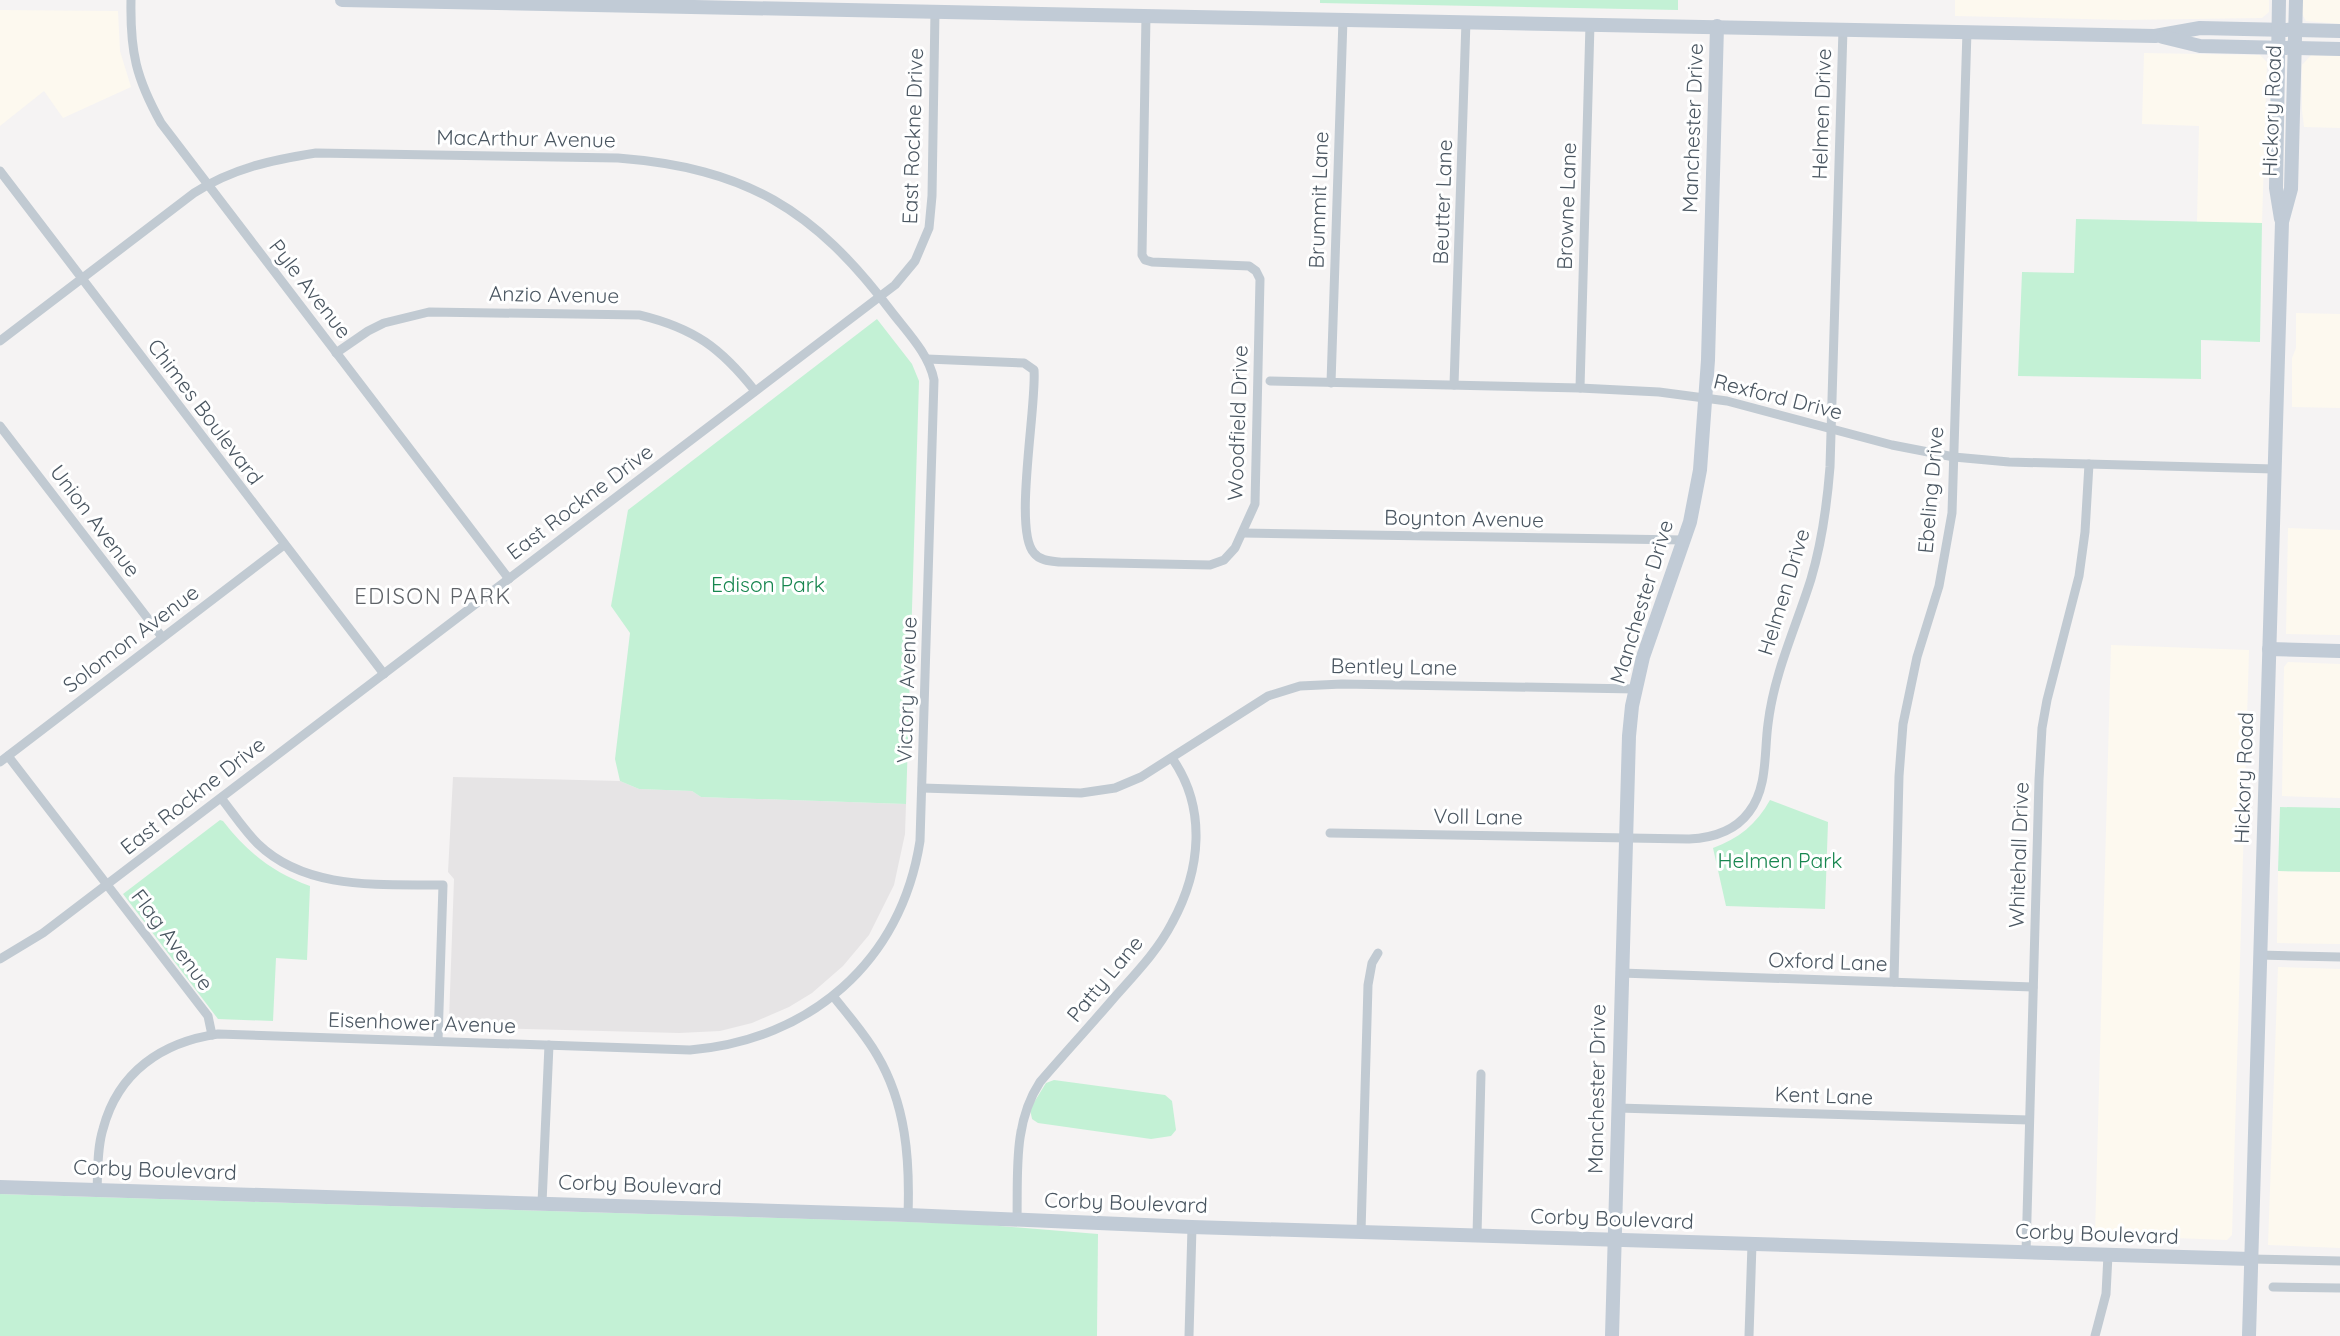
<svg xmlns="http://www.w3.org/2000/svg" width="2340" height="1336" font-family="Quicksand,sans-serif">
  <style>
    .commercial { fill: #fdf9ef }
    .education { fill: #e6e4e5 }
    .green { fill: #c3f1d5 }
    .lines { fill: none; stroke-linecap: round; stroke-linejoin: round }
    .street { stroke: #c1cad2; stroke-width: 9 }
    .secondary { stroke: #c1cbd6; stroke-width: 14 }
    .labels { text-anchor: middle; stroke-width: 6; stroke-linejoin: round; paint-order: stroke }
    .street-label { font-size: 21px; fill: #4a5661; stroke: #fff }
    .park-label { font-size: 21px; fill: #17864f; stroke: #fff }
    .neighbourhood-label { font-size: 22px; letter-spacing: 1.5px; fill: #5f6368; stroke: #fff }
  </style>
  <rect width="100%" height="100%" fill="#f5f3f3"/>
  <g class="commercial">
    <path d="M1955,0H2269V12L2262,18L2126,20L1955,16Z"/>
    <path d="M2302,0H2340V24L2306,21L2302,14Z"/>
    <path d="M0,10L118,11L120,51L131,87L63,118L44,91L0,126Z"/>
    <path d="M2144,53L2260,55L2267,62L2262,223L2197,222L2199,126L2142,124Z"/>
    <path d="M2311,55L2340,56V128L2304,127L2302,110V65Z"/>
    <path d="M2296,313L2340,314V408L2292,407V358L2296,348Z"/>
    <path d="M2288,528L2340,530V635L2286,634Z"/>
    <path d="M2111,645L2249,650L2232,1235L2227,1240L2095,1235Z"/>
    <path d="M2288,662L2340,664V798L2282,796L2284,667Z"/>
    <path d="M2278,871L2340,872V944L2277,943Z"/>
    <path d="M2278,967L2340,969V1248L2268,1245Z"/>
  </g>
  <path class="education" d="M453,777L620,781L639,789L692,791L701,797L906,804L905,834L894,885L869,935L843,966L812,993L789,1007L752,1023L720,1031L679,1033L453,1027L449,1021L454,879L448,872Z"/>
  <g class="green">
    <path d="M1320,0H1678V10L1320,3Z"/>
    <path d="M2076,219L2262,223L2260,342L2201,340V379L2018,376L2022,272L2074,273Z"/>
    <path d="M877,319L912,364L919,381L906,804L701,797L692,791L639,789L620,781L615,759L630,633L611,606L628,510Z"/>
    <path d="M1770,800L1828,822L1825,909L1726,906L1713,848C1738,839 1757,824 1770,800Z"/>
    <path d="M2280,807L2340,808V872L2278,871Z"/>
    <path d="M220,820L223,821C247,852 273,873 310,886L307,960L276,958L273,1021L218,1019L123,894Z"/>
    <path d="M1054,1080L1165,1095L1172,1101L1176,1130L1171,1136L1151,1139L1038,1123L1032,1119L1030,1109L1046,1083Z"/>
    <path d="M0,1194L975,1224L1098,1234L1097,1336H0Z"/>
  </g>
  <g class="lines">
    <g class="street">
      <path d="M131,0C130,52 136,78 161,123L509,579"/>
      <path d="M0,171L384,674"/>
      <path d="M0,341L194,193C233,168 272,160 316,153L618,158C746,168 814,209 891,311C907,332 929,354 934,380L920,841C901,962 810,1040 690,1050L218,1034C162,1042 118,1072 103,1129C97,1148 98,1170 97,1190"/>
      <path d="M336,353L368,331L384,323L429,312L640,315C694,328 721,348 755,391"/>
      <path d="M927,359L1024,363L1034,370C1037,405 1013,531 1034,553C1040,561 1051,561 1060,562L1210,565L1224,560L1235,548L1255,504L1260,279L1256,271L1249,266L1152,262L1145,260L1142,255L1146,15"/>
      <path d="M1270,381L1580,388L1659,392L1727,401L1892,445L1954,457L2009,462L2274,469"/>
      <path d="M1331,383L1343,19"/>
      <path d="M1454,385L1466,21"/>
      <path d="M1580,388L1590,24"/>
      <path d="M0,426L162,637"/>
      <path d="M1243,533L1684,540"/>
      <path d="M8,756L208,1016L212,1035"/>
      <path d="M0,762L284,545"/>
      <path d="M922,788L1081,793L1115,788L1141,777L1268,696L1300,686L1342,684L1636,689"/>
      <path d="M221,798C233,813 244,830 258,844C307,891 381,884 443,885L438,1041"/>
      <path d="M1330,833L1689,839C1712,838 1735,831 1749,812C1768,787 1764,753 1768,724C1774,673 1796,627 1811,579C1822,542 1827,505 1830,467L1843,29"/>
      <path d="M2259,955L2340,957"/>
      <path d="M0,959L43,933L895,285L915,261L929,228L932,196L935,11"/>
      <path d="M1621,973L2033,987"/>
      <path d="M1894,982L1899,776L1903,724L1917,657L1939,586L1952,513L1967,31"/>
      <path d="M833,996C848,1015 865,1034 877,1055C906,1104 910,1159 908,1215"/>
      <path d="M1618,1108L2029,1120"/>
      <path d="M542,1203L549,1045"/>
      <path d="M1017,1219C1018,1172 1013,1123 1040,1082C1064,1054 1089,1027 1113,999C1134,975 1157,952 1172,923C1201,870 1207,808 1172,758"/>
      <path d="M1361,1232L1368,985L1372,963L1378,953"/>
      <path d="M1477,1235L1481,1074"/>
      <path d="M2026,1253L2039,780L2042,728L2047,700L2079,576L2085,532L2089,464"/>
      <path d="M2251,1259L2340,1261"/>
      <path d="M2273,1287L2340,1288"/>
      <path d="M1189,1336L1192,1227"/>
      <path d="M1749,1336L1752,1244"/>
      <path d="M2095,1336L2106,1294L2108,1255"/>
    </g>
    <g class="secondary">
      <path d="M342,0L2155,36L2200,28L2340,31"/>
      <path d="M2279,0L2276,188L2281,219"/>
      <path d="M2163,37L2200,46L2340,49"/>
      <path d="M2269,649L2340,651"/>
      <path d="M0,1187L908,1215L1192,1227L2251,1259"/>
      <path d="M1612,1336L1629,736L1632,706L1643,657L1690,522L1700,470L1708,360L1717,26"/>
      <path d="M2249,1336L2282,222L2291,189L2296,0"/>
    </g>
  </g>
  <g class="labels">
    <g class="street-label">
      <text transform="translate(2272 111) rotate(-88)" y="7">Hickory Road</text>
      <text transform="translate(1822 114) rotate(-88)" y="7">Helmen Drive</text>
      <text transform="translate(1693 128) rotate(-88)" y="7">Manchester Drive</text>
      <text transform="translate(913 136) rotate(-88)" y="7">East Rockne Drive</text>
      <text transform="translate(526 139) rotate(1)" y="7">MacArthur Avenue</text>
      <text transform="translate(1319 200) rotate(-88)" y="7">Brummit Lane</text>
      <text transform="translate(1443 202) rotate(-88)" y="7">Beutter Lane</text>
      <text transform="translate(1567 206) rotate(-88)" y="7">Browne Lane</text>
      <text transform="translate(310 289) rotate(52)" y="7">Pyle Avenue</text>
      <text transform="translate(554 295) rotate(1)" y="7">Anzio Avenue</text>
      <text transform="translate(1778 397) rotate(14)" y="7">Rexford Drive</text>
      <text transform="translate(205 412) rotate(53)" y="7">Chimes Boulevard</text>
      <text transform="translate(1238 423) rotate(-88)" y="7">Woodfield Drive</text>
      <text transform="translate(1931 490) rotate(-85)" y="7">Ebeling Drive</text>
      <text transform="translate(580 502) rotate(-37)" y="7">East Rockne Drive</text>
      <text transform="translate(1464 519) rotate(1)" y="7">Boynton Avenue</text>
      <text transform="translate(95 521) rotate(53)" y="7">Union Avenue</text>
      <text transform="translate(1784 592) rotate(-73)" y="7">Helmen Drive</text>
      <text transform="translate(1642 602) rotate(-73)" y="7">Manchester Drive</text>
      <text transform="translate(131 639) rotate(-37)" y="7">Solomon Avenue</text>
      <text transform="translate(1394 667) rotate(1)" y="7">Bentley Lane</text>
      <text transform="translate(907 690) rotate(-88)" y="7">Victory Avenue</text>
      <text transform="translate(2244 778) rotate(-88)" y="7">Hickory Road</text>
      <text transform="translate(193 796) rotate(-38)" y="7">East Rockne Drive</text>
      <text transform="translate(1478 817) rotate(1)" y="7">Voll Lane</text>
      <text transform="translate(2019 855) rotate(-88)" y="7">Whitehall Drive</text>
      <text transform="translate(172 940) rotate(53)" y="7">Flag Avenue</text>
      <text transform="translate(1828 962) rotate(2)" y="7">Oxford Lane</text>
      <text transform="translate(1105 979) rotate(-50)" y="7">Patty Lane</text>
      <text transform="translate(422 1023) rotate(2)" y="7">Eisenhower Avenue</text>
      <text transform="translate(1597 1089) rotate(-89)" y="7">Manchester Drive</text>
      <text transform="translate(1824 1096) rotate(2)" y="7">Kent Lane</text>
      <text transform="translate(155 1170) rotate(2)" y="7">Corby Boulevard</text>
      <text transform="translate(640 1185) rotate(2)" y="7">Corby Boulevard</text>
      <text transform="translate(1126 1203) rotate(2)" y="7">Corby Boulevard</text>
      <text transform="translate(1612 1219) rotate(2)" y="7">Corby Boulevard</text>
      <text transform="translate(2097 1234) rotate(2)" y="7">Corby Boulevard</text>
    </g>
    <g class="park-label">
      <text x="768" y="592">Edison Park</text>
      <text x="1780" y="868">Helmen Park</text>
    </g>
    <g class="neighbourhood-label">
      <text x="433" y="604">EDISON PARK</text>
    </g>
  </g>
</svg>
